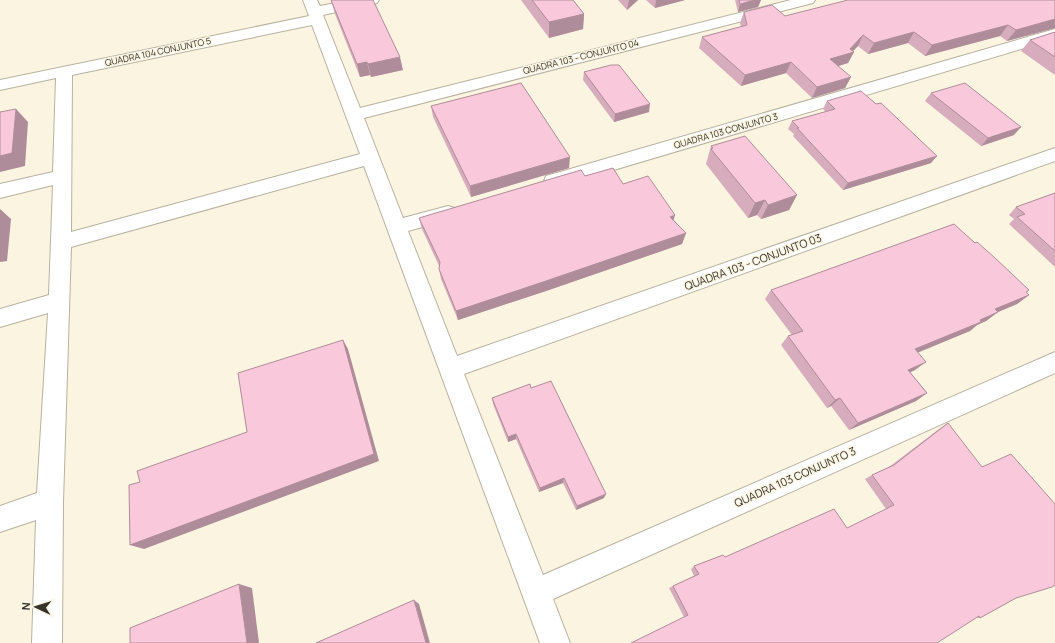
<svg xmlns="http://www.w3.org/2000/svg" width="1055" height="643" font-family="Manrope,sans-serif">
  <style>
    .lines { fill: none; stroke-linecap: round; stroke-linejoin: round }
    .minor-casing { stroke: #b7b19f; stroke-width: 2 }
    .minor { fill: #fff; fill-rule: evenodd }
    .wall { fill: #d7acbc }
    .shaded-wall { fill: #af8c99 }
    .building { fill: #fac8db; stroke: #af8c99 }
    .labels { text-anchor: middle; stroke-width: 3; stroke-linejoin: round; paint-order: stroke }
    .far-street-label { font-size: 9px; fill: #35332c; stroke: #faf4e1 }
    .street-label { font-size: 11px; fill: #35332c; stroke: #faf4e1 }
  </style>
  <rect width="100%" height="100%" fill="#faf4e1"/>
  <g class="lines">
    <g class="minor-casing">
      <g id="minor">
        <path d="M303,0H317L320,6L351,0H379L377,3L323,15L360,108L791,0H815L813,3L364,118L403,218L448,206L455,208L458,213L455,218L408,231L457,356L1055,148V161L464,374L543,575L1055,352V373L553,599L570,643H540L364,166L71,247L63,502L62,643H32L36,520L0,532V506L37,493L48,313L0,327V309L49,295L53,185L0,198V184L53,172L56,78L0,90V80L309,16ZM312,25L360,154L71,232L72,75Z"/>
        <path d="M1055,29V39L553,188L546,186L544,181L546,176L553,174Z"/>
      </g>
    </g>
    <use href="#minor" class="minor"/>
  </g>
  <g class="wall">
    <path d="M331,0L403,70L371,77L370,75L360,77L335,14Z"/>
    <path d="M521,0H573L584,14L583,29L549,38Z"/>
    <path d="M618,0H638L627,10Z"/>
    <path d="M646,0H685L655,8Z"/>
    <path d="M735,0H761L758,7L738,12Z"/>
    <path d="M1055,0V28L1007,41L1000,36L925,56L908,43L868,54L858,46L853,51L854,52L848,63L838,66L851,77L845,88L812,98L786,73L741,86L699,48L702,37L741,27L740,23L744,12L785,16Z"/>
    <path d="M1055,32V75L1021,51L1030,40Z"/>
    <path d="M584,72L649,112L614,122L583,80Z"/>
    <path d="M931,93L1014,135L981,146L925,101Z"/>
    <path d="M827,101L931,163L843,190L793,136L794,134L788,129L792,121L826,112L823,109Z"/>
    <path d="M431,106L569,168L471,197L433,117Z"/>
    <path d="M711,146L797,195L789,210L761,219L757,215L748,218L706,164Z"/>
    <path d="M623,184L674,220L686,233L682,244L546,291L458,320L441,279L439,269V266L422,229L419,218Z"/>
    <path d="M1055,193V267L1009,224L1014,219L1009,215L1016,207Z"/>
    <path d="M771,290L1026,292L1029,295L1017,304L998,312L986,321L977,325L970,331L917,352L915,370L910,372L927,393L916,401L849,430L831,406L827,408L781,345L788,336L792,335L765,299Z"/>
    <path d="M531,388L604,498L576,510L563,483L539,492L516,439L508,442L493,404L492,398Z"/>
    <path d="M948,423L1016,598L980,618H974L684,617L669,588L673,586L694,576L691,569L694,566L725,557L847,528L886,509L865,479L872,475L889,467L939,429Z"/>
  </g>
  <g class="shaded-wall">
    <path d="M629,0H638L627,10Z"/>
    <path d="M656,0H685L655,8Z"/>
    <path d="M755,0H761L758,7L738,12L740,4Z"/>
    <path d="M584,14L583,29L549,38V22Z"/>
    <path d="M1055,19V28L1007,41L1016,30Z"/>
    <path d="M1008,25L1000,36L925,56L932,45Z"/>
    <path d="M914,32L908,43L868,54L874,43Z"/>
    <path d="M863,35L858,46L851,53L854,52L848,63L825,70L830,59L850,49Z"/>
    <path d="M400,57L403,70L371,77L368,64Z"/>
    <path d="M367,62L370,75L360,77L357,64Z"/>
    <path d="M791,62L786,73L741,86L745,75Z"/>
    <path d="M851,77L845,88L812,98L817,87Z"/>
    <path d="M650,104L649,112L614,122L615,114Z"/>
    <path d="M16,109L28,122L25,166L0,172V156Z"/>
    <path d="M1021,127L1014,135L981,146L988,138Z"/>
    <path d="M937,156L931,163L843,190L848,183Z"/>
    <path d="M570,157L569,168L471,197L470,186Z"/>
    <path d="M797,195L789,210L761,219L768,205Z"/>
    <path d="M765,200L757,215L748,218L755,203Z"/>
    <path d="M0,209L11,219L7,261L0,262Z"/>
    <path d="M675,215L672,226L670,217Z"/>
    <path d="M686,233L682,244L546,291L458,320L456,311Z"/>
    <path d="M1029,290L1017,300L1029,295L1017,304L998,312L986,321L977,325L970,331L905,358L915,349L995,309Z"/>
    <path d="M343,340L348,349L379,461L144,549L130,545Z"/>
    <path d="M926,362L915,370L898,378L908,370Z"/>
    <path d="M927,393L916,401L849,430L858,423Z"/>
    <path d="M840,398L831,406L827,408L835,400Z"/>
    <path d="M516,434V439L508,442V437Z"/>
    <path d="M564,478L563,483L539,492L540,488Z"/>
    <path d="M606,494L604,498L576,510L577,506Z"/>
    <path d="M239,584L252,588L259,643H247Z"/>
    <path d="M414,600L419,604L430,643H426Z"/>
  </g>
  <g class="building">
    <path d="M331,0H373L400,57L368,64L367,62L357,64Z"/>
    <path d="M532,0H573L584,14L549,22Z"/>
    <path d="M739,0H755L740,4Z"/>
    <path d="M848,0H1055V19L1016,30L1008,25L932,45L914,32L874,43L863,35L850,49L854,52L830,59L851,77L817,87L791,62L745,75L702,37L747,25L744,12L772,5L785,16Z"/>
    <path d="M1055,32V57L1030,40Z"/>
    <path d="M611,65H619L650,104L615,114L584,72Z"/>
    <path d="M521,83L570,157L470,186L431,106Z"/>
    <path d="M965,83L1021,127L988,138L931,93Z"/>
    <path d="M861,91L876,104L881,103L937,156L848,183L797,128H799L792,121L835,109L827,101Z"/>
    <path d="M16,109L12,153L0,156V112Z"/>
    <path d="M745,136L797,195L768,205L765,200L755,203L711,149L713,148L711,146Z"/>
    <path d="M613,168L623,184L648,176L675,215L670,217L686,233L546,281L456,311L439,269L440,262L419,218L581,170L585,176Z"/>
    <path d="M1055,193V251L1017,217L1025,214L1016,207Z"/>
    <path d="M954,224L975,243L977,242L994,257L1029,290L1026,292L1029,295L995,309L998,312L980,320L981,322L915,349L926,362L908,370L927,393L858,423L840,398L835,400L788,336L803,331L771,290Z"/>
    <path d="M343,340L374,454L130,545L129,485L140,482L137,471L247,432L238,373Z"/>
    <path d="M551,381L606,494L577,506L564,478L540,488L516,434L508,437L492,398L530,384L531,388Z"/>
    <path d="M948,423L982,467L1011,454L1055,504V585L1052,587L1016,598L980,618L979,616L937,643H631L688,615L673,586L699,574L694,566L723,555L725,557L834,509L847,528L894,505L872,475L894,465Z"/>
    <path d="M239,584L247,643H130V628Z"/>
    <path d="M414,600L426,643H316Z"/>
  </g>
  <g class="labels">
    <g class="far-street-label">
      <text transform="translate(158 52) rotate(-12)" y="3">QUADRA 104 CONJUNTO 5</text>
      <text transform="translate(581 57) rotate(-14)" y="3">QUADRA 103 - CONJUNTO 04</text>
      <text transform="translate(726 131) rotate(-16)" y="3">QUADRA 103 CONJUNTO 3</text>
    </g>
    <g class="street-label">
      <text transform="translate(753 262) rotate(-20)" y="4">QUADRA 103 - CONJUNTO 03</text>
      <text transform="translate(795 477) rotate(-24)" y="4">QUADRA 103 CONJUNTO 3</text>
    </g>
  </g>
  <g transform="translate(36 607) rotate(274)" stroke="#faf4e1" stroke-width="3" paint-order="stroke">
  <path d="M0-3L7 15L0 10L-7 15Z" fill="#35332c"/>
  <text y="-6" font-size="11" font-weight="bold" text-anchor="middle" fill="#35332c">N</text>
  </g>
</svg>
